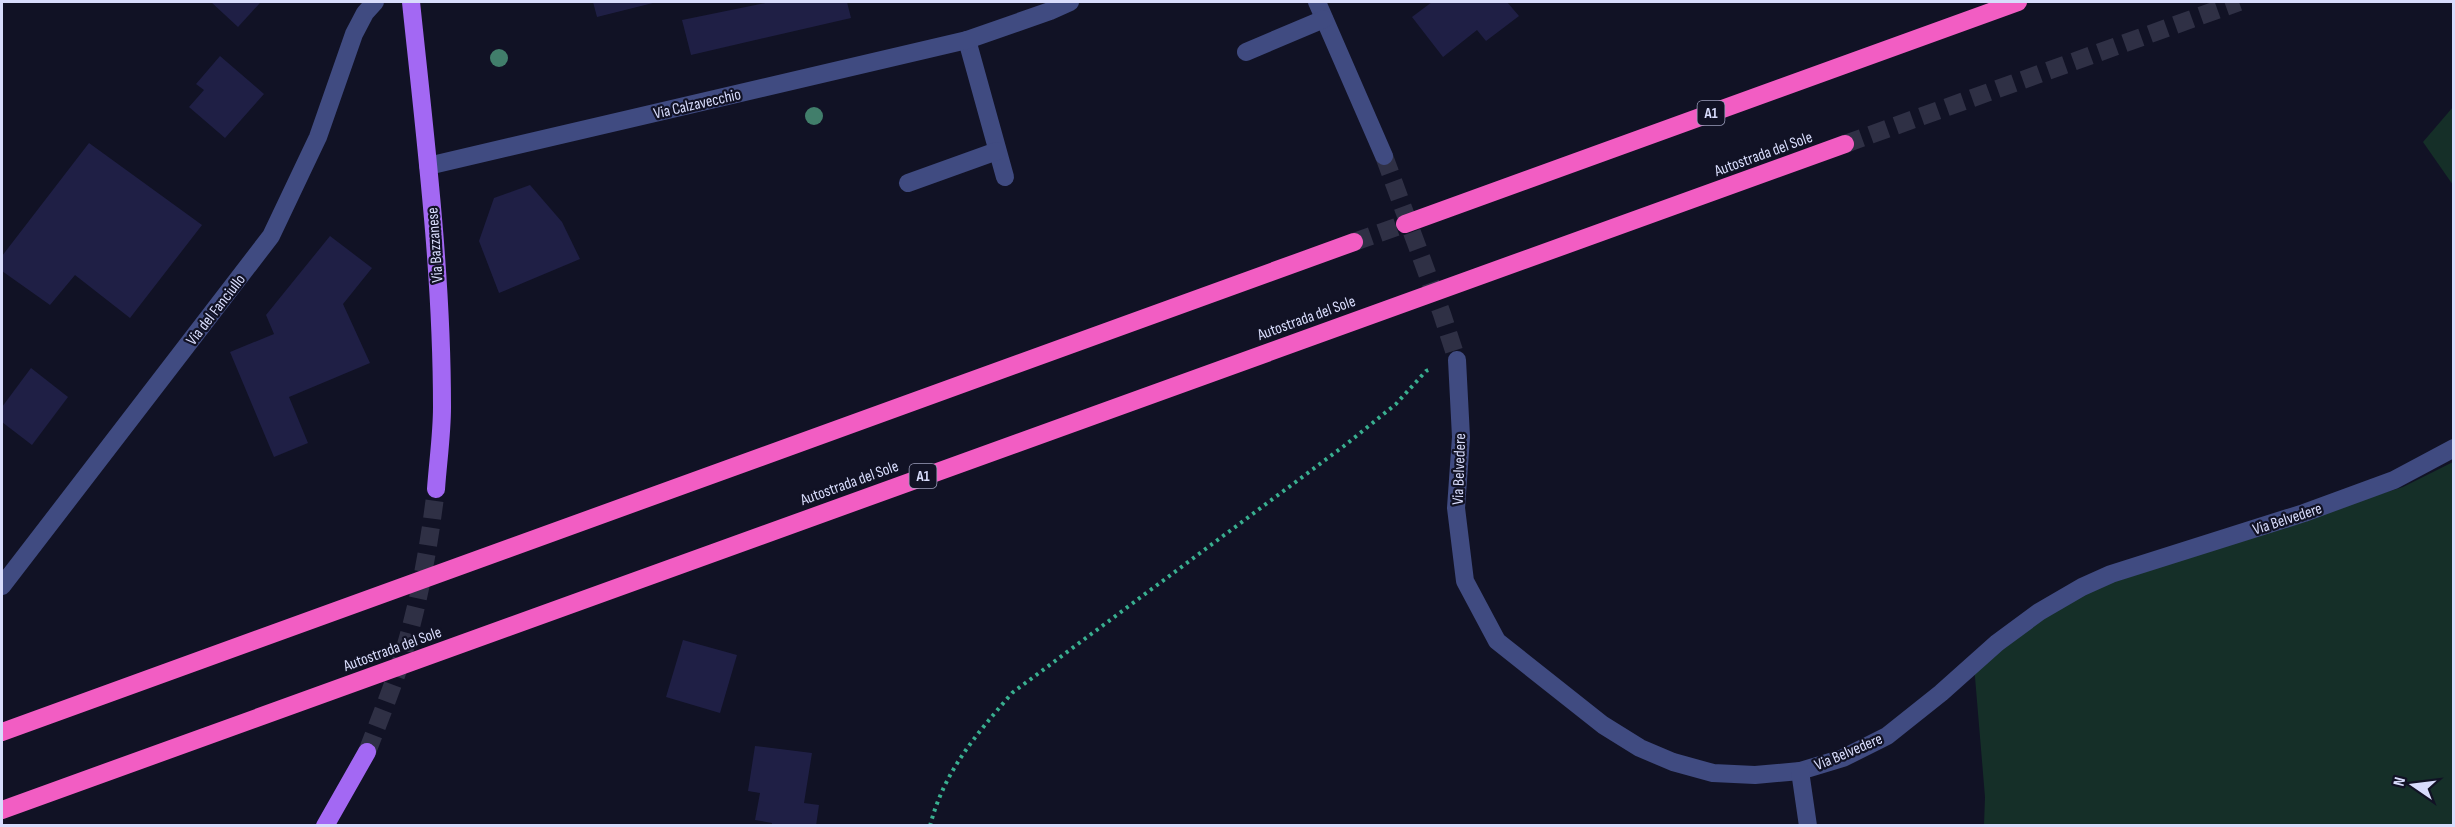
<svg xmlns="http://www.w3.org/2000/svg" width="2455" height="827" font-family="'Sofia Sans Condensed',sans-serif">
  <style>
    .green { fill: #152f28 }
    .building { fill: #1f1f45 }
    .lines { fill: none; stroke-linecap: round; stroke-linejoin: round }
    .minor-tunnel { stroke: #2f3045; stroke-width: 18; stroke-dasharray: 18 9; stroke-linecap: butt }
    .major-tunnel { stroke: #2f3045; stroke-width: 18; stroke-dasharray: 18 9; stroke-linecap: butt }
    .highway-tunnel { stroke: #2f3045; stroke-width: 18; stroke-dasharray: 18 9; stroke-linecap: butt }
    .path { stroke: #39af90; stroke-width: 4; stroke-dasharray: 3 4.5; stroke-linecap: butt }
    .minor { stroke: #404b81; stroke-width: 18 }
    .major { stroke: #a368f3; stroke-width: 18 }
    .highway { stroke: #f25dc3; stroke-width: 18 }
    .tree { fill: #417e6b }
    .labels { text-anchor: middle; stroke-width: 4.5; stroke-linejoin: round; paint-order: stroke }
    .shield { fill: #111225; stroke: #9c9fbc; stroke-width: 1.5 }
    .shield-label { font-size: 15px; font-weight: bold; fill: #d8dcfc }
    .street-label { font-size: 16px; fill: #d8dcfc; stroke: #111225 }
  </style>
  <rect width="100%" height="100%" fill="#111225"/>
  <g class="green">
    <path d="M2453,107V185L2423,142Z"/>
    <path d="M2453,462V825H1984L1985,797L1974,665L2078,588L2403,487Z"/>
  </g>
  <g class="building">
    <path d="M211,2H259L260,3L238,27Z"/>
    <path d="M593,2H657L597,17Z"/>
    <path d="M770,2H847L851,18L691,55L682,20Z"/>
    <path d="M1432,2H1507L1519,16L1486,41L1477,30L1443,57L1412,17Z"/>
    <path d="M220,56L264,94L225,138L189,107L204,90L196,84Z"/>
    <path d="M89,143L202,225L130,318L75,275L50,305L2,271V256Z"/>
    <path d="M530,185L562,222L580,259L499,293L479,241L494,198Z"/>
    <path d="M330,236L372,268L343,304L370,363L289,397L308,443L274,457L230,352L274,334L266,315Z"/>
    <path d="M31,368L68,397L32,445L2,422V407Z"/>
    <path d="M683,640L737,655L720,713L666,697Z"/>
    <path d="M755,746L812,753L804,803L819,805L816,826H772V823L755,820L760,793L748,791Z"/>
  </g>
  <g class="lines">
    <path class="minor-tunnel" d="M1384,156L1442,314L1457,360"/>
    <path class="major-tunnel" d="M367,752C379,721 391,691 401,661C419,605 429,546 436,489"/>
    <g class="highway-tunnel">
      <path d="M1845,144L2239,2"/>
      <path d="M1354,242L1405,224"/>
    </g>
    <path class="path" d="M930,826C944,771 976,735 1012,693L1344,446L1396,404L1426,371L1431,369"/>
    <g class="minor">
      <path d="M1317,2L1384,156"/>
      <path d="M967,40L1005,177"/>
      <path d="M1246,52L1324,19"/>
      <path d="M428,166L967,40L1050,11L1070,2"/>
      <path d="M908,183L997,151"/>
      <path d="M1457,360L1461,437L1456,508L1465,581L1497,641L1603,725L1640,748L1673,762L1713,773L1755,775L1800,771L1843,758L1887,736L1941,693L1997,643L2039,612L2082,587L2111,574L2304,513L2394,480L2454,448"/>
      <path d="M2,586L271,236L318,137L354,34L365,13L375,2"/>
      <path d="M1800,771L1808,826"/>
    </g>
    <g class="major">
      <path d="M411,2C425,136 442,271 442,407C442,434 438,461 436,489"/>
      <path d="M325,826L367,752"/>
    </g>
    <g class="highway">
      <path d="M1405,224L2018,2"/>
      <path d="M2,732L1354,242"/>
      <path d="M2,810L1845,144"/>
    </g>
  </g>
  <g class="tree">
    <circle cx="499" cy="58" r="9"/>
    <circle cx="814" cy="116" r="9"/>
  </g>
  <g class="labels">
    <g class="shield">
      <rect x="1697.5" y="101" width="27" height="24" rx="4.5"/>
      <rect x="909.5" y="464" width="27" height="24" rx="4.5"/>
    </g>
    <g class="shield-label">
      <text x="1711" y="118">A1</text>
      <text x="923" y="481">A1</text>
    </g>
    <g class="street-label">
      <text transform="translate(697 103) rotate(-13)" y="6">Via Calzavecchio</text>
      <text transform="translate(1763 153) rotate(-20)" y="6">Autostrada del Sole</text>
      <text transform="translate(434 245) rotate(-94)" y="6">Via Bazzanese</text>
      <text transform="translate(215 309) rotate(-52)" y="6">Via del Fanciullo</text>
      <text transform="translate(1306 317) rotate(-20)" y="6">Autostrada del Sole</text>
      <text transform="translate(1458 469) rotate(-88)" y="6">Via Belvedere</text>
      <text transform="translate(849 482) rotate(-20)" y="6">Autostrada del Sole</text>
      <text transform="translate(2287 518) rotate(-18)" y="6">Via Belvedere</text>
      <text transform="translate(392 648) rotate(-20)" y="6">Autostrada del Sole</text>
      <text transform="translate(1848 751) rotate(-23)" y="6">Via Belvedere</text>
    </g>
  </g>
  <rect width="2455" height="827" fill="none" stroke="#d8dcfc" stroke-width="6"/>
  <g transform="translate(2413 785) rotate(284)" stroke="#111225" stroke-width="4.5" paint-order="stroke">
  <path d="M0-4.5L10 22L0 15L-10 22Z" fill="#d8dcfc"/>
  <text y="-9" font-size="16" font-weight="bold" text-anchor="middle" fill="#d8dcfc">N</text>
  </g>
</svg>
